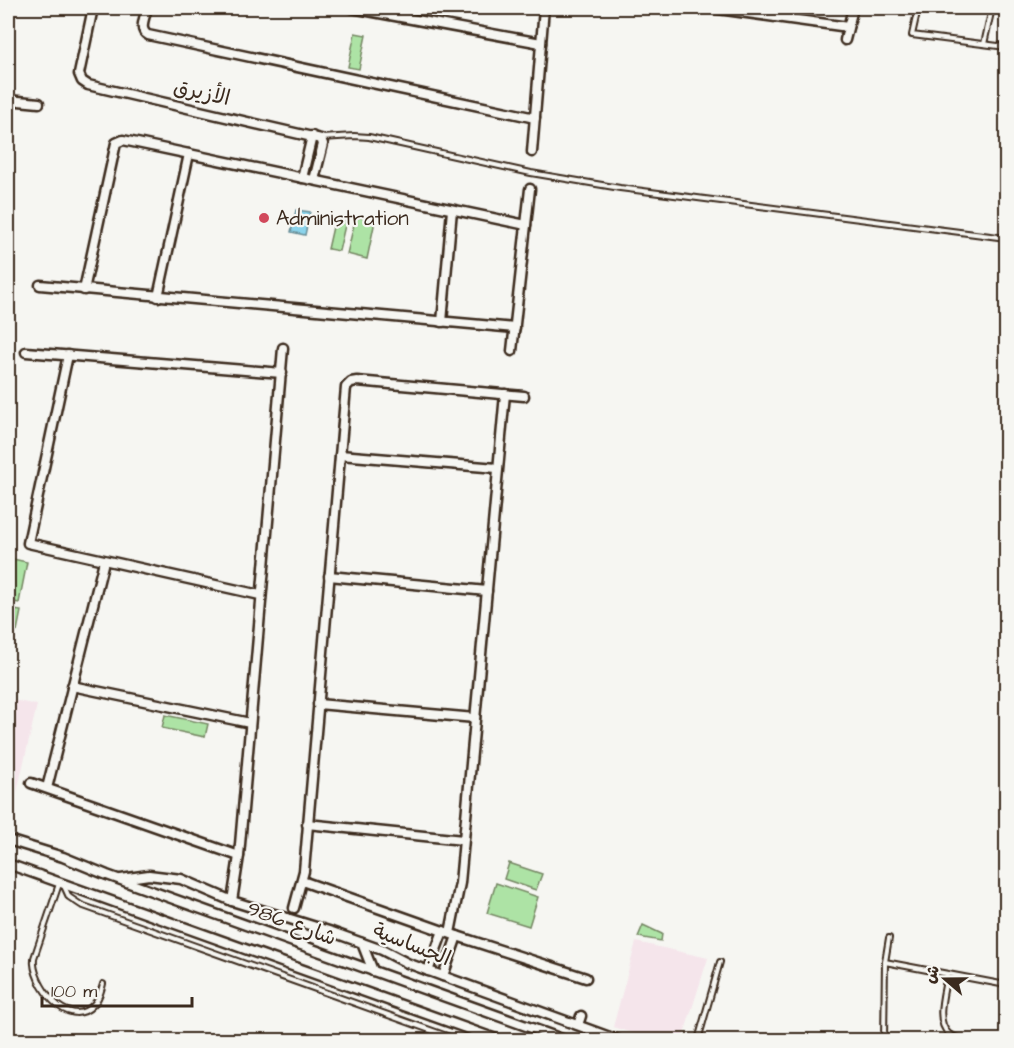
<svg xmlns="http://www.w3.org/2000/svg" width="1014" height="1048" font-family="'Architects Daughter','Playpen Sans Arabic',sans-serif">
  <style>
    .built { fill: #f5e5eb }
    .green { fill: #ade3a5; stroke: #748662; stroke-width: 1.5 }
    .water { fill: #8bd4ec; stroke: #6b909a; stroke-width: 1.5 }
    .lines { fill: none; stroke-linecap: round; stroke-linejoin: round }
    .service-casing { stroke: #3b2a1e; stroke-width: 8 }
    .minor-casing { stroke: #3b2a1e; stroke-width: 13 }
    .service { stroke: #f6f6f2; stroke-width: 4 }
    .minor { stroke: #f6f6f2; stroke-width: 8 }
    .poi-dot { fill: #d1495b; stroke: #f6f6f2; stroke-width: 2 }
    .labels { text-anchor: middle; stroke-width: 4.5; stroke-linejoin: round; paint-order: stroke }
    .street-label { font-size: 21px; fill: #3b2a1e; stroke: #f6f6f2 }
    .poi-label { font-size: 21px; fill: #3b2a1e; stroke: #f6f6f2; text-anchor: start }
  </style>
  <rect width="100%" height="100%" fill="#f6f6f2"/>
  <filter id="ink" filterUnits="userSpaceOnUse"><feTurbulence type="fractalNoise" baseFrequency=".0167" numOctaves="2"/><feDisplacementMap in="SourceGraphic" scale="12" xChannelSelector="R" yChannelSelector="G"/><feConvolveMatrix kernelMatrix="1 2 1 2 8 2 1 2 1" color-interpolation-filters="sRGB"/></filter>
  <g filter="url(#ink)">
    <g class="built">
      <path d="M8,699L37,705L14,805L8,804Z"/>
      <path d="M636,942L708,958L683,1037L654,1040L613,1027Z"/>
    </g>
    <g class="green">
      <path d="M355,33L366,35L359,69L348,67Z"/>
      <path d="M356,216L375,221L367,259L347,254Z"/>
      <path d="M335,218L346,221L339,251L328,249Z"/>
      <path d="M8,558L27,562L19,603L8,601Z"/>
      <path d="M8,609L21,611L17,631L8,630Z"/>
      <path d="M165,715L208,724L205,737L162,728Z"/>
      <path d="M509,863L542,874L536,890L504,879Z"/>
      <path d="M496,883L538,897L529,926L487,913Z"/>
      <path d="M643,925L662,934L661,941L638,937Z"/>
    </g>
    <path class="water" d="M296,210L310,212L305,235L291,232Z"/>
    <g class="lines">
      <g class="service-casing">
        <g id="service">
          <path d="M918,8L912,35L1006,47"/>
          <path d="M402,17L404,8"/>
          <path d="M984,44L992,8"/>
          <path d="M322,138L354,136L369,137L531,173L620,188L1006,238"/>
          <path d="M59,884L34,958C31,983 68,1032 93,1005C99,1000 101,991 103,984"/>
          <path d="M64,886L69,897L81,905L458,1040"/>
          <path d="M885,962L1006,985"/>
          <path d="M947,974C945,991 934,1021 949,1034C953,1037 962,1039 967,1040"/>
          <path d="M698,1040L720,962"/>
          <path d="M884,1040L885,962L889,938"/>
        </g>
      </g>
      <g class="minor-casing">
        <g id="minor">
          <path d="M93,8L79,74L82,81L88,85L321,139L323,144L314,180"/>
          <path d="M147,8C145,17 138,30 148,35L535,118"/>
          <path d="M352,8L541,43"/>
          <path d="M711,8L848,27"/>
          <path d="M776,17L778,8"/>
          <path d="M845,40L853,8"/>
          <path d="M8,100L39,103"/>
          <path d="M532,152L544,8"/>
          <path d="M302,178L312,136"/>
          <path d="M40,285L515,328"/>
          <path d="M84,290L116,143L123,140L526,225"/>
          <path d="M158,297L189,154"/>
          <path d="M442,322L452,210"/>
          <path d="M512,351L530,189"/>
          <path d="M26,352L282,373"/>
          <path d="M68,355L28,543L260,595"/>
          <path d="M340,455L497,468"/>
          <path d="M329,576L487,591"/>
          <path d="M72,686L250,723"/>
          <path d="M318,704L475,718"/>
          <path d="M31,783L239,856"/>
          <path d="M47,788L104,561"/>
          <path d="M307,824L463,840"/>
          <path d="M8,840L63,857L107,875L565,1040"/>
          <path d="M8,864L499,1040"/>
          <path d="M121,879L149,875L181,879L232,901L332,932L382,950L407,963L618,1040"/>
          <path d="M302,881L457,936L586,978"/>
          <path d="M232,901L239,856L283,348"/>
          <path d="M294,908L304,871L346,387L351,382L357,381L524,396"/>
          <path d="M450,933L460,883L505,394"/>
          <path d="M362,943L373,971"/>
          <path d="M428,971L443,931"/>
          <path d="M443,976L457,936"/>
          <path d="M578,1025L581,1016"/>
        </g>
      </g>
      <use href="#service" class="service"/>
      <use href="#minor" class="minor"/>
    </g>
  </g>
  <circle class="poi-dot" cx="264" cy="218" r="6"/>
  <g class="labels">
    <g class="street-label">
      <text transform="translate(202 92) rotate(13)" y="7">الأزيرق</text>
      <text transform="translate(292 923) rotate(20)" y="7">شارع 986</text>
      <text transform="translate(412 944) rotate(22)" y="7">الجساسية</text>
    </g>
    <g class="poi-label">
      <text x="276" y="225">Administration</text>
    </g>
  </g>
  <rect width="1014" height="1048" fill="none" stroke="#f6f6f2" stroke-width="30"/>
  <rect x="15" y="15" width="984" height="1018" fill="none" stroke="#3b2a1e" stroke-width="2" filter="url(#ink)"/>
  <g transform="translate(945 979) rotate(290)" stroke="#f6f6f2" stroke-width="4.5" paint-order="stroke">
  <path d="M0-4.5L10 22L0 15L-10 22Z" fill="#3b2a1e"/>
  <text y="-9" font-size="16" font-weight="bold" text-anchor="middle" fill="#3b2a1e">ش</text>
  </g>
  <path d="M42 997v9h150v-9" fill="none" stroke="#3b2a1e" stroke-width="3"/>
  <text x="51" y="997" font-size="18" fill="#3b2a1e" stroke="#f6f6f2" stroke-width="4.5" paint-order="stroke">100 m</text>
</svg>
